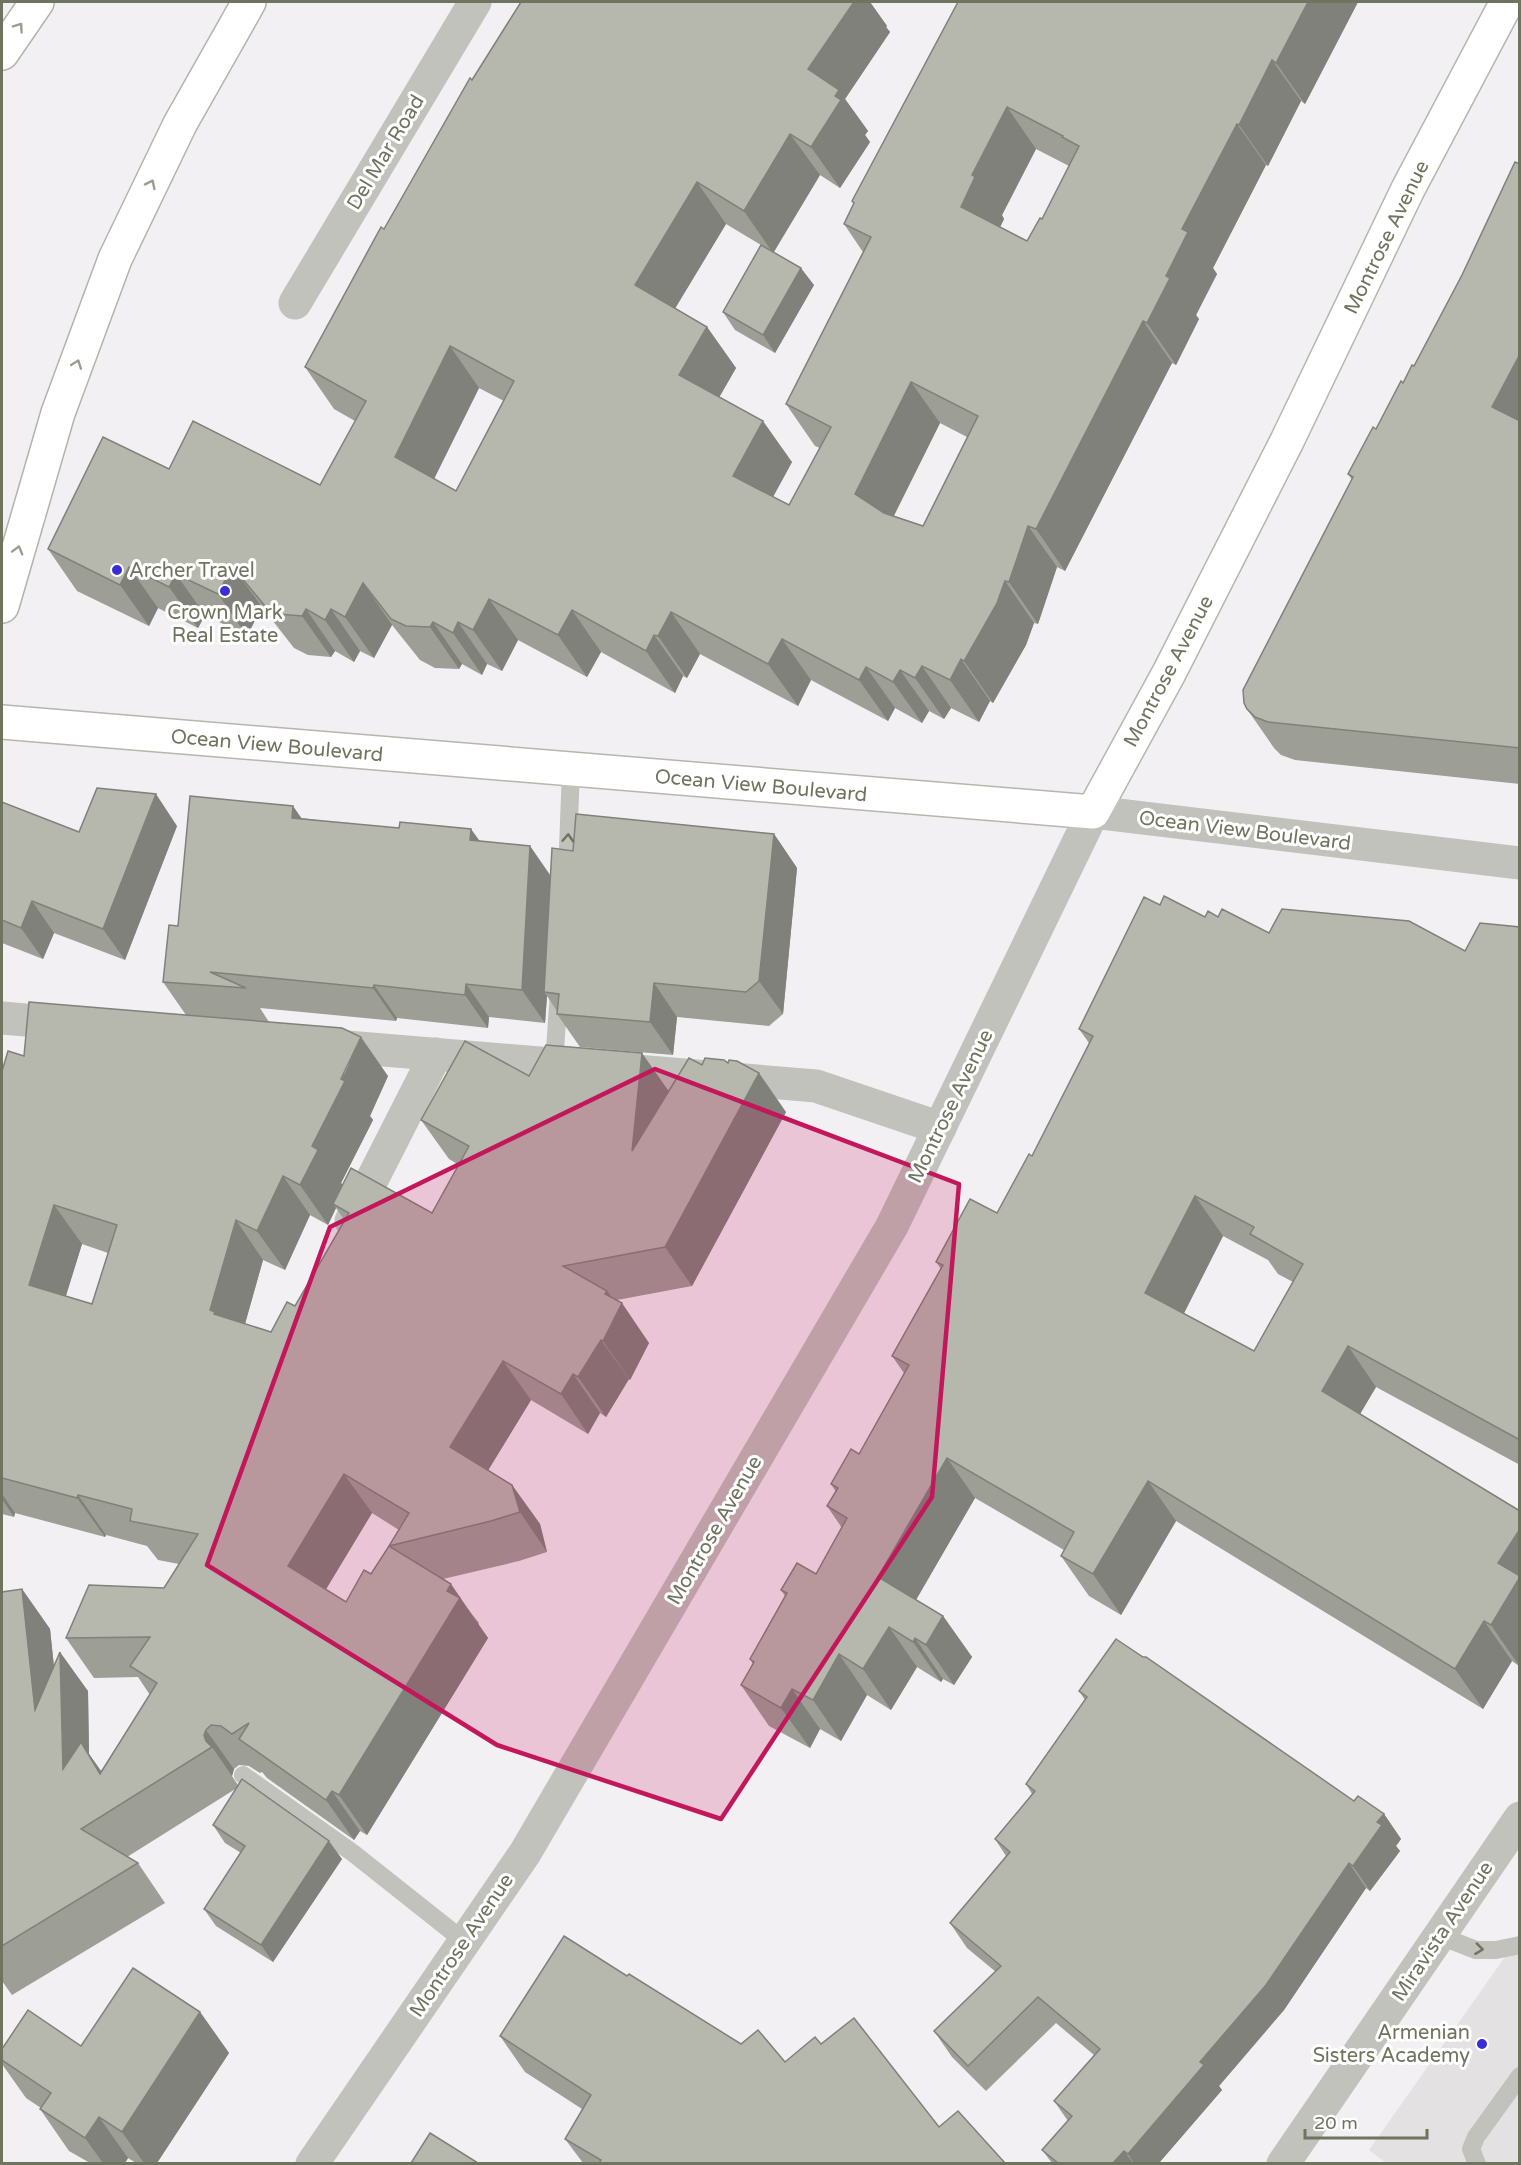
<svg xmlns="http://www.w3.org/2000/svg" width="1521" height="2165" font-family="'Varela Round',sans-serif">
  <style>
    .built { fill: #e3e1e1 }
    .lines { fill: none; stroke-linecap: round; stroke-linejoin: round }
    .secondary-casing { stroke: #b4b7ad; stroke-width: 36 }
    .motorway-casing { stroke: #b2b4ac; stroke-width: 36 }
    .service { stroke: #c0c2bb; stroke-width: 18 }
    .minor { stroke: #c0c2bb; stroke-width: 33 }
    .tertiary { stroke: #c0c2bb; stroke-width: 33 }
    .secondary { stroke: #fff; stroke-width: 33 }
    .motorway { stroke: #fff; stroke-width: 33 }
    .wall { fill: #9d9e96; fill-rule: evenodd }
    .shaded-wall { fill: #7f817a }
    .building { fill: #b6b8ae; stroke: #7f817a; stroke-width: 1.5; fill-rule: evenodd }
    .oneway { stroke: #9a9e8e }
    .oneway2 { stroke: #6e745d }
    .marked { fill: #c2185b; fill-opacity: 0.2; stroke: #c2185b; stroke-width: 4.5; stroke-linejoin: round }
    .poi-dot { fill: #392dd7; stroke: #fff; stroke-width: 2 }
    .labels { text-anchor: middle; stroke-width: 6; stroke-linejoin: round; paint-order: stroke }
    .street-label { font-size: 20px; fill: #6e745d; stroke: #fff }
    .poi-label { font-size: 20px; fill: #6e745d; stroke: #fff; text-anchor: start }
  </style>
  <rect width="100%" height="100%" fill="#f3f0f4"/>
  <path class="built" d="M1519,1937V2163H1386L1369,2150Z"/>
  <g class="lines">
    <g class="secondary-casing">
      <path id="secondary" d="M2,722L1093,812L1169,673L1287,441L1408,189L1507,2"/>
    </g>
    <g class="motorway-casing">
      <g id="motorway">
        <path d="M2,53L37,2"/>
        <path d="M2,606L58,413L115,259L180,124L249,2"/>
      </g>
    </g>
    <g class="service">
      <path d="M567,874L571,769"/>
      <path d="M554,1065L559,991"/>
      <path d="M243,1775L353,1853L464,1941"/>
      <path d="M1440,1936L1476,1950H1496L1520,1945"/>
      <path d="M1477,2164L1471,2149L1476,2137L1520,2076"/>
    </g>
    <g class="minor">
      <path d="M295,303L475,2"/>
      <path d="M2,1018L72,1024"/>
      <path d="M323,1045L816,1086L940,1128"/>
      <path d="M351,1221L436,1054"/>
      <path d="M1283,2164L1520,1818"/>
    </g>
    <path class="tertiary" d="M312,2164L525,1853L892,1226L1093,812L1520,863"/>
    <use href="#secondary" class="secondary"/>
    <use href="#motorway" class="motorway"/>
  </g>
  <g class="wall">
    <path d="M521,2H870L887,26L886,27L890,32L845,99L868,131L865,135L870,142L840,188L820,175L774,252L814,285L775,353L735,330L723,312L761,245L726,224L675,308L707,327L736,368L719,397L792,462L773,497L789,505L820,448L815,446L786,404L863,252L844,224L854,203L852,201L958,2H1358L1305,104L1301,101L1268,166L1266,165L1213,268L1217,274L1196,315L1199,319L1176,365L1172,363L1065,571L1057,567L1038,624L1034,623L1026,645L993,703L990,701L979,722L951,708L944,719L929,711L922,723L895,708L888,721L811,680L798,706L700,654L687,678L683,676L675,693L601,652L587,677L518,640L502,671L487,664L482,675L462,664L459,669L435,668L420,660L392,625L374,658L360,651L354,662L335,651L331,657L308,655L294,648L262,607L247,636L205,615L198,628L158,608L149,626L77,591L48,549L169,469L320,485L355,421L334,409L305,367L472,80ZM1036,149L1069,166L1042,219L1027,241L1000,227L1004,219L1002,215ZM479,388L504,401L456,491L434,479ZM940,423L967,437L923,526L894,516Z"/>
    <path d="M1520,164V784L1295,760L1281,755L1274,748L1247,709L1352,480L1348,474L1414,366Z"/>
    <path d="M2,802L79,832L177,826L125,960L54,933L43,959L2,943Z"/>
    <path d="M301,818L480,841L530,846L551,876L573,851L774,834L797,868L783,1014L769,1026L677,1017L673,1055L580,1047L557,1014V1011L547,996L545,1023L489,1017L488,1028L397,1018L396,1021L260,1008L269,1022L186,1015L163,982L178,926Z"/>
    <path d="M1160,905L1205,917H1218L1269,933L1465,951L1520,927V1465L1376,1387L1360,1414L1519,1666L1512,1661L1483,1709L1176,1521L1121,1615L1089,1596L1061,1556L1064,1550L975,1498L916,1600L943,1616L972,1657L954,1685L943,1679L941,1682L917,1667L891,1710L867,1695L841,1741L820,1729L810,1748L769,1726L741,1685L753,1664L750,1659L785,1596L781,1590L816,1574L842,1528L827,1506L836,1492L831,1484L859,1454L904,1373L892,1356L941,1269L936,1262L997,1213L1032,1156L1089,1043L1079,1029ZM1223,1236L1268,1260L1278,1274L1293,1282L1254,1351L1184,1313Z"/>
    <path d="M24,1056L388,1076L370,1116L373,1120L341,1183L343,1185L432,1213L459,1165L449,1159L421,1120L529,1076L669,1092L786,1112L692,1286L617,1300L649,1343L630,1380L629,1379L606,1417L600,1413L588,1434L531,1400L488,1470L512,1485L540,1524L547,1552L519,1561L443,1579L479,1623L478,1624L488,1638L367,1835L360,1831L354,1840L267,1778L262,1772L260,1773L249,1766L239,1765L234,1769L232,1776L238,1785L342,1859L273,1962L216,1926L204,1909L241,1853L225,1843L213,1825L237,1788L127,1857L138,1863L165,1903L12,1995L2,1981V1592L22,1589L50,1629L54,1667L88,1691L89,1754L101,1771L150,1695L138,1677L94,1678L66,1638L164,1588L179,1564L158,1560L147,1546L106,1535L105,1537L15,1513L14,1517L2,1514V1071ZM336,1208L345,1221L295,1306L271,1332L245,1324L263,1260L285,1270L310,1215L328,1225ZM82,1244L108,1253L92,1304L66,1296ZM372,1513L399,1530L389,1546L391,1547L371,1574L346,1602L325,1590Z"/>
    <path d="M1079,1691L1384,1814L1401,1839L1396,1846L1400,1851L1370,1891L1366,1888L1284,2010L1219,2086L1222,2090L1159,2163H1052L1042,2150L1068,2121L1054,2101L1094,2055L1056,2023L986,2091L952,2057L934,2031L996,1972L967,1948L950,1923L1006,1856L995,1839L1032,1794L1026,1784L1085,1700Z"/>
    <path d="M627,1976L741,2044L785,2062L821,2044L939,2127L1005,2163H583L565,2139L582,2109L525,2072L500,2036Z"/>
    <path d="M200,2012L229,2053L157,2163H136L128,2158L125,2163H90L69,2151L40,2109L41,2108L26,2098L2,2064V2049L81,2046Z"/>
  </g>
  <g class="shaded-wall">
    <path d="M854,2H870L887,26L886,27L890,32L845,99L868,131L865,135L870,142L840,188L811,147L808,69Z"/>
    <path d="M1308,2H1358L1305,104L1276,63Z"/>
    <path d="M1272,60L1301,101L1268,166L1239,125Z"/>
    <path d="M1007,107L1036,149L1002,215L1004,219L990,248L961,207L972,175Z"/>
    <path d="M1237,124L1266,165L1213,268L1217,274L1196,315L1199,319L1176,365L1147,323L1166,276L1182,229Z"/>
    <path d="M790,134L820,175L773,253L744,211Z"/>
    <path d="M697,182L726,224L664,327L635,285Z"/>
    <path d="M801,268L814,285L775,353L763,335Z"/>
    <path d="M1143,321L1172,363L1065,571L1036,529Z"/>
    <path d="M707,327L736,368L708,417L679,375Z"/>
    <path d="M450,346L479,388L424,499L395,457Z"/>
    <path d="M1520,354V444L1492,407Z"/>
    <path d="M911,382L940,423L884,535L855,494Z"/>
    <path d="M763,421L792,462L762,517L733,476Z"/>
    <path d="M1028,526L1057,567L1038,624L1009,582Z"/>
    <path d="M232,566L262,607L247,636L218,594Z"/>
    <path d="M129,567L158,608L149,626L120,585Z"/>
    <path d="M176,574L205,615L198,628L169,587Z"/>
    <path d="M1005,581L1034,623L1026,645L993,703L964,661Z"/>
    <path d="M363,583L392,625L374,658L345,617Z"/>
    <path d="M489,599L518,640L502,671L473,630Z"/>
    <path d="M306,609L335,651L331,657L302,616Z"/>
    <path d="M331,609L360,651L354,662L325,620Z"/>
    <path d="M572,610L601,652L587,677L558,635Z"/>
    <path d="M671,612L700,654L687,678L658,636Z"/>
    <path d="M433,622L462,664L459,669L430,627Z"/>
    <path d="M458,622L487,664L482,675L453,633Z"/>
    <path d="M654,635L683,676L675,693L646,651Z"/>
    <path d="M782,639L811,680L798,706L768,664Z"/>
    <path d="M961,659L990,701L979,722L950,680Z"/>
    <path d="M922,666L951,708L944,719L915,678Z"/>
    <path d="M866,667L895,708L888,721L859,680Z"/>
    <path d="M900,670L929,711L922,723L893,682Z"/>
    <path d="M156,794L177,826L125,960L103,929Z"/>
    <path d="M293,806L316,839L292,818Z"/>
    <path d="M471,829L495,862L470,840Z"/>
    <path d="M774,834L797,868L783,1014L759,981Z"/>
    <path d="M530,846L553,880L544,992L547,996L545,1023L522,990Z"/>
    <path d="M32,901L54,933L43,959L21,928Z"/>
    <path d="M654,983L677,1017L673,1055L650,1022Z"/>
    <path d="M466,984L489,1017L488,1028L465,995Z"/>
    <path d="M374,985L397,1018L396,1021L373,988Z"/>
    <path d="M361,1037L388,1076L370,1116L373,1120L341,1183L346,1189L333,1204L336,1208L328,1225L300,1185L312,1146Z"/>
    <path d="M642,1053L670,1093L632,1151Z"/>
    <path d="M759,1073L786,1112L692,1286L665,1247Z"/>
    <path d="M283,1176L310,1215L285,1270L257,1231Z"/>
    <path d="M1195,1196L1223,1236L1174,1333L1145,1293Z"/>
    <path d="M54,1205L82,1244L57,1324L29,1285Z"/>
    <path d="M236,1220L263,1260L239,1345L210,1310Z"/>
    <path d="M607,1291L619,1308L622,1303L649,1343L630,1380L603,1341L605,1294Z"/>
    <path d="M601,1340L629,1379L606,1417L578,1377Z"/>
    <path d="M1348,1346L1376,1387L1350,1431L1322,1391Z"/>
    <path d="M503,1361L531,1400L478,1487L450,1447Z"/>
    <path d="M573,1374L600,1413L588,1434L561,1394Z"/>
    <path d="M947,1458L975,1498L906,1617L878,1577Z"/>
    <path d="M344,1474L372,1513L316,1606L288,1566Z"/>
    <path d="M1148,1481L1176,1521L1121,1615L1093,1574Z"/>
    <path d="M512,1485L540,1524L547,1552L520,1512Z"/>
    <path d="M2,1494L15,1513L14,1517L2,1499Z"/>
    <path d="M78,1495L106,1535L105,1537L77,1498Z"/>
    <path d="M1520,1529V1665L1519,1666L1491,1625L1498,1563Z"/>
    <path d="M451,1584L488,1638L367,1835L339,1795Z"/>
    <path d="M22,1589L50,1629L62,1743L60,1652L88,1691L89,1754L108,1781L63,1769L35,1710Z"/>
    <path d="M943,1616L972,1657L954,1685L926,1645Z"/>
    <path d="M1484,1621L1512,1661L1483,1709L1455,1669Z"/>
    <path d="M889,1627L917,1667L891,1710L863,1669Z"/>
    <path d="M915,1638L943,1679L941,1682L913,1642Z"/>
    <path d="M839,1654L867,1695L841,1741L813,1700Z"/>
    <path d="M792,1689L820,1729L810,1748L781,1708Z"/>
    <path d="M206,1730L234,1769L232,1776L212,1747L206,1741L204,1735Z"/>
    <path d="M332,1791L360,1831L354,1840L326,1800Z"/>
    <path d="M1384,1814L1401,1839L1396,1846L1400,1851L1370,1891L1353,1866L1377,1822Z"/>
    <path d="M329,1841L342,1859L273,1962L261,1945Z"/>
    <path d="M1349,1863L1366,1888L1284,2010L1219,2086L1222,2090L1159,2163H1134L1128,2154Z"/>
    <path d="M200,2012L229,2053L157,2163H144L122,2132Z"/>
    <path d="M99,2117L128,2158L125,2163H103L85,2138Z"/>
    <path d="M1124,2151L1133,2163H1113Z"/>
  </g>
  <g class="building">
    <path d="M521,2H854L808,69L839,90L835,96L841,100L811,147L790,134L744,211L697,182L635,285L707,327L679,375L763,421L733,476L789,505L831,427L786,404L871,237L844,224L854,203L852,201L958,2H1308L1276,63L1272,60L1239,125L1237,124L1182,229L1188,232L1166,276L1170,278L1147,323L1143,321L1036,529L1028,526L1009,582L1005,581L997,603L964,661L961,659L950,680L922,666L915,678L900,670L893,682L866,667L859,680L782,639L768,664L671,612L658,636L654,635L646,651L572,610L558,635L489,599L473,630L458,622L453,633L433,622L430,627L406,626L391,619L363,583L345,617L331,609L325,620L306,609L302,616L278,614L265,606L232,566L218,594L176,574L169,587L129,567L120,585L48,549L103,437L169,469L193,421L320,485L366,401L305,367L381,227L384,229L470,78L472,80ZM1007,107L1063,136L1062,137L1079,146L1042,219L1040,218L1027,241L961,207L975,177L972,175ZM450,346L514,381L456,491L395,457ZM911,382L978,416L923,526L884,513L855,494Z"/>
    <path d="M1515,162L1520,164V354L1492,407L1520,421V748L1268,722L1255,717L1247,709L1244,703L1243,690L1353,477L1348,474L1373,427L1376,429L1401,381L1403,383L1412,365L1414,366L1462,275Z"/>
    <path d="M761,245L801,268L763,335L723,312Z"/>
    <path d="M97,788L156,794L103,929L32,901L21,928L2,920V802L79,832Z"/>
    <path d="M190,796L293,806L292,818L399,828L400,822L471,829L470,840L530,846L522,990L466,984L465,995L374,985L373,988L210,972L246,988L163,982L169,925L178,926Z"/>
    <path d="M576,814L774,834L759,981L746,992L654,983L650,1022L557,1014L559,994L544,992L552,848L573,851Z"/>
    <path d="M1164,896L1205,917L1208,911L1218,917L1222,909L1269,933L1282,909L1409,921L1465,951L1480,923L1520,927V1440L1348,1346L1322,1391L1520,1511V1529L1498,1563L1520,1576V1577L1491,1625L1484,1621L1455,1669L1148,1481L1093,1574L1061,1556L1074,1532L947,1458L878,1577L943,1616L926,1645L915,1638L913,1642L889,1627L863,1669L839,1654L813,1700L792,1689L781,1708L741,1685L754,1662L750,1659L787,1593L781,1590L797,1563L816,1574L847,1518L827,1506L838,1488L831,1484L851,1449L859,1454L909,1365L892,1356L943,1265L936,1262L970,1199L997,1213L1029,1154L1032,1156L1093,1036L1079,1029L1144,897L1160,905ZM1195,1196L1254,1227L1250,1234L1303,1264L1254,1351L1145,1293Z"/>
    <path d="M29,1002L342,1028L361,1037L341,1079L345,1081L312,1146L318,1150L300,1185L283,1176L257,1231L236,1220L210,1310L215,1312L214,1314L271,1332L287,1302L295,1306L349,1213L333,1204L351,1168L432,1213L469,1146L421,1120L465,1041L529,1076L546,1045L642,1053L632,1151L689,1058L702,1065L705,1058L724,1060L728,1063L729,1060L737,1061L759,1073L665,1247L563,1266L607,1291L605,1294L622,1303L603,1341L601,1340L578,1377L573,1374L561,1394L503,1361L450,1447L512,1485L520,1512L491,1521L389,1546L409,1513L344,1474L288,1566L346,1602L364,1570L371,1574L389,1546L451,1584L447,1591L460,1598L339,1795L332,1791L326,1800L239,1739L249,1723L232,1734L221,1726L211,1725L206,1730L204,1735L206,1741L212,1747L81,1829L138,1863L2,1946V1592L22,1589L35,1710L60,1652L63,1769L81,1742L100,1774L157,1683L130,1666L150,1637L66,1638L89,1585L164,1588L198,1534L130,1521L132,1509L78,1495L77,1498L2,1478V1071L8,1051L24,1056ZM54,1205L117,1225L92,1304L29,1285Z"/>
    <path d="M1116,1639L1143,1657H1146L1354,1801L1358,1796L1384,1814L1377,1822L1382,1825L1353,1866L1349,1863L1266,1985L1200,2062L1204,2065L1128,2154L1124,2151L1113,2163H1058L1042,2150L1072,2116L1054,2101L1100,2049L1038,1997L968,2066L934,2031L1001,1966L950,1923L1010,1852L995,1839L1035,1791L1026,1784L1087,1697L1079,1691Z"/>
    <path d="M242,1779L329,1841L261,1945L204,1909L245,1846L213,1825Z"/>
    <path d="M564,1936L627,1976L629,1974L741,2044L758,2030L785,2062L815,2037L821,2044L854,2018L939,2127L958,2111L1005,2163H599L601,2160L565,2139L591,2095L500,2036Z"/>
    <path d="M133,1968L200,2012L122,2132L99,2117L85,2138L40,2109L51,2093L2,2060V2049L28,2010L81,2046Z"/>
    <path d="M430,2133L478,2163H411Z"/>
  </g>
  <defs><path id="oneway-chevron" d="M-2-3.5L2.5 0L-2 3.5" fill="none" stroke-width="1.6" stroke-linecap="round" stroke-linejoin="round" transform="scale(1.5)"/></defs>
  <g class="oneway">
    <use href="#oneway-chevron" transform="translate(19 27) rotate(-55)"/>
    <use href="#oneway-chevron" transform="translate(151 184) rotate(-64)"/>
    <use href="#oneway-chevron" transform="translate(77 364) rotate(-70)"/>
    <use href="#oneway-chevron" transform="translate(18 550) rotate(-74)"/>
  </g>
  <g class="oneway2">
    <use href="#oneway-chevron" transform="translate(568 838) rotate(-87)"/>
    <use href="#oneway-chevron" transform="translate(1479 1949) rotate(7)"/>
  </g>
  <path class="marked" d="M655,1069L959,1184L932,1497L721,1819L497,1745L207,1565L330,1227Z"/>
  <g class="poi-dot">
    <circle cx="117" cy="570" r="6"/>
    <circle cx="225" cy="591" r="6"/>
    <circle cx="1482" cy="2044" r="6"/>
  </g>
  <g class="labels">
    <g class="street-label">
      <text transform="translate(385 152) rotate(-59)" y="7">Del Mar Road</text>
      <text transform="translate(1386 237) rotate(-64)" y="7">Montrose Avenue</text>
      <text transform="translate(1168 671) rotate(-62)" y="7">Montrose Avenue</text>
      <text transform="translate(277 745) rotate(5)" y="7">Ocean View Boulevard</text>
      <text transform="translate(761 785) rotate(5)" y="7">Ocean View Boulevard</text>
      <text transform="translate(1245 830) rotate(7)" y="7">Ocean View Boulevard</text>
      <text transform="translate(950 1106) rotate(-64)" y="7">Montrose Avenue</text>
      <text transform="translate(714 1530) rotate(-60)" y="7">Montrose Avenue</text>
      <text transform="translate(1442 1931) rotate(-56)" y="7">Miravista Avenue</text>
      <text transform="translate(461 1945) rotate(-56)" y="7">Montrose Avenue</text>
    </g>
    <g class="poi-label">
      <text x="129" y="577">Archer Travel</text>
      <text x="225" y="619" text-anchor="middle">Crown Mark<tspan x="225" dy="23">Real Estate</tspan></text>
      <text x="1470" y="2039" text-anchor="end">Armenian<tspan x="1470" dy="23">Sisters Academy</tspan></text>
    </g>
  </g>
  <rect width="1521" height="2165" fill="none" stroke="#6e745d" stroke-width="6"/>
  <path d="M1305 2129v9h122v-9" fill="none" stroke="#6e745d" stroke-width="3"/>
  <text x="1314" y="2129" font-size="18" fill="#6e745d" stroke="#ffffff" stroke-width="4.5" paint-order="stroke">20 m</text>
</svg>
